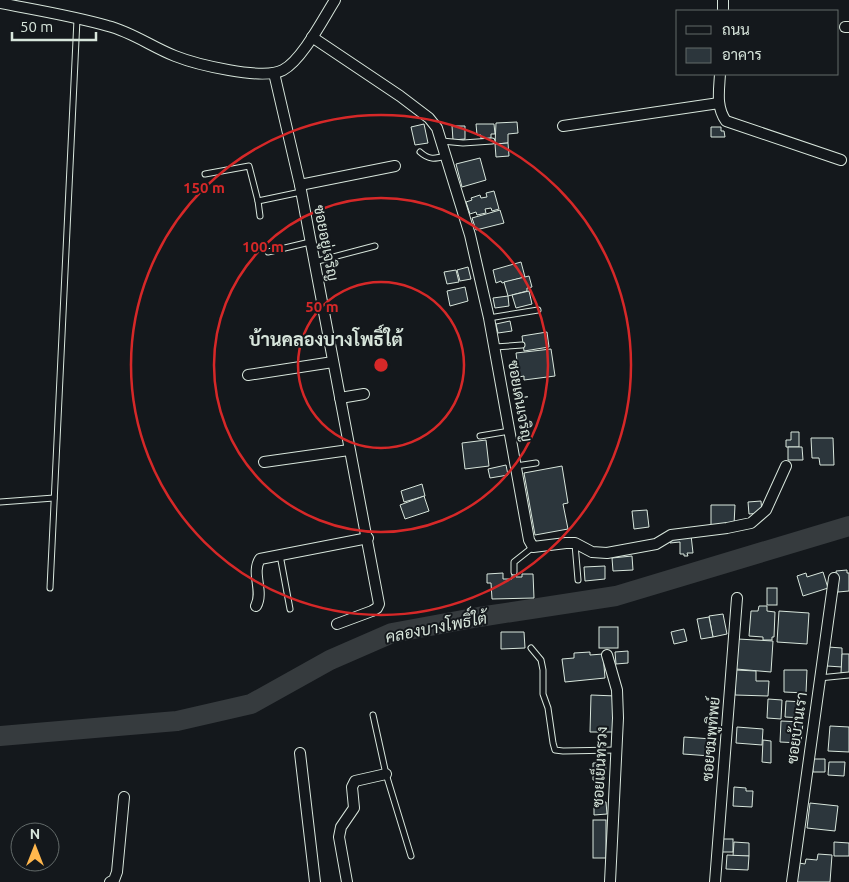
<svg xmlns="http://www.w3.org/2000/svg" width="849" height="882" font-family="Ubuntu,Sarabun,sans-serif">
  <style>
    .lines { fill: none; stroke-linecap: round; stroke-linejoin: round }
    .river { stroke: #363b3e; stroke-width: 20 }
    .building { fill: #2c363c; stroke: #d8e6dc }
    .service-casing { stroke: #d8e6dc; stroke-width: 7 }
    .minor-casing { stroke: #d8e6dc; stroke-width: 12 }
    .service { stroke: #14181c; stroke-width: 5 }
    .minor { stroke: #14181c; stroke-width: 10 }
    .ring { fill: none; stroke: #d62828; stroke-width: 2.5 }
    .labels { text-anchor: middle; stroke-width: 4; stroke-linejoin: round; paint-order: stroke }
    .street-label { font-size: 15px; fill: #d8e6dc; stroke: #14181c }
    .water-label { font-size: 16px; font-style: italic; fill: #d8e6dc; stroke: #14181c }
    .quarter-label { font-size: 18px; font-weight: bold; fill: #d8e6dc; stroke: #14181c }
    .centre { fill: #d62828; stroke: #14181c; stroke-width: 2.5 }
    .ring-label { font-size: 15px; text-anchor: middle; font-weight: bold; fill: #d62828; stroke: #14181c; stroke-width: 4; stroke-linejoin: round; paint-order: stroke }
  </style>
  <rect width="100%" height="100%" fill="#14181c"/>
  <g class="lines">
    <path class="river" d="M0,736L177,721L251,704L330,660L392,633L479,617L616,596L849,526"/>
  </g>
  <g class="building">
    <path d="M517,122L518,133L508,134V143L495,144L496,123Z"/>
    <path d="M424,124L428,143L415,145L411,127Z"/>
    <path d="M476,124H494L495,134H491V138L481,139V135H477Z"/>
    <path d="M452,126H465V139L453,140Z"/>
    <path d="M711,127H721V131H724L725,137H711Z"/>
    <path d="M508,143L509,156L496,157L495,144Z"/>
    <path d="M480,158L486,180L462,187L456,164Z"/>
    <path d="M494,191L499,209L492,211L491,208L485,209L486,213L477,215L476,212L470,214L466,202L472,200L471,198L480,195L481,198L487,197L486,193Z"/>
    <path d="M500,210L504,223L476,230L472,218Z"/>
    <path d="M521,262L525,277L502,283L501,281L496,283L493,270Z"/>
    <path d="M468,267L471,279L460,281L457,270Z"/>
    <path d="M456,270L459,282L447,284L444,272Z"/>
    <path d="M529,276L532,287L527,288V291L508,296L504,282Z"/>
    <path d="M465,287L468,301L450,306L447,291Z"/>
    <path d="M529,291L532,304L516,308L512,295Z"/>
    <path d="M508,296L509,306L495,308L493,298Z"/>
    <path d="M510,321L512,331L498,333L496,324Z"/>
    <path d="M547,332L549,347L524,351L522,336Z"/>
    <path d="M551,349L555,376L524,380V376L519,377L516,353Z"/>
    <path d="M791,432H799V447H786V440H791Z"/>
    <path d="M811,438H833L834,465H820L819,458H812Z"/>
    <path d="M486,440L489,466L465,469L462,443Z"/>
    <path d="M788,447H802L803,460H788Z"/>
    <path d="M506,465L508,475L490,478L488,469Z"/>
    <path d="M562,466L568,503L563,504L568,529L535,535L524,473Z"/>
    <path d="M422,484L425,496L404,502L401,491Z"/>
    <path d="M424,496L429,511L405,519L400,505Z"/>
    <path d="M761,501L762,513L749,514L748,502Z"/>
    <path d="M711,505H735L734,525H711Z"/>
    <path d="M647,510L649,527L634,529L632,511Z"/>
    <path d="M691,535L693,553H687L688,556H684V554H680V542L670,543V536Z"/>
    <path d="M632,556L633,570L613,571L612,558Z"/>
    <path d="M605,566V579L585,581L584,567Z"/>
    <path d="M847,570V573H849V591L838,592L836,571Z"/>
    <path d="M823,572L828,588L803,596L797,576L806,573L807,577Z"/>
    <path d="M503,573V579H512V574H516V577H522V574H533L534,598L492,599L491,583H487V574Z"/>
    <rect x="767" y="588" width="10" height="17"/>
    <path d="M759,606H767V611L775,612L774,637H772V640H763V637L749,636L751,611H758Z"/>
    <path d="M779,611L809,613L807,644L777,642Z"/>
    <path d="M723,614L727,634L713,637L709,616Z"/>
    <path d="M709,617L713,637L701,639L697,619Z"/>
    <rect x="599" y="627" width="19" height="21"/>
    <path d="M684,629L687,641L674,644L671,632Z"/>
    <path d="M501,632H524L525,648L501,649Z"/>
    <path d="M738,639L773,641L771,672L736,669Z"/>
    <path d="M828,647L842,648V667L827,666Z"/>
    <path d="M628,651V663L616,664L615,652Z"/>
    <path d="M590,652V655L603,654L605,678L565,682L562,659L574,658V653Z"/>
    <path d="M842,654H849V673H841Z"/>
    <path d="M736,670L756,671V681H769L768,696L735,695Z"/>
    <path d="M784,670H807L806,693L784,692Z"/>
    <path d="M591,695L616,696L615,732H590Z"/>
    <path d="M768,699L782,700L781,719L767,718Z"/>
    <path d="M786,701L805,702L804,718L785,717Z"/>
    <path d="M781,721L803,722L801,743L780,742Z"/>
    <path d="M830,726L849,727V752L828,751Z"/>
    <path d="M737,727L763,729L762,745L736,743Z"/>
    <path d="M684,737L712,739L711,756L683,754Z"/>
    <path d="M763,740L771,741V763L762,762Z"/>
    <path d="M812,759H825V772H813Z"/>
    <path d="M829,762H845L844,776L828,775Z"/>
    <path d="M593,763H606L605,780H593Z"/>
    <path d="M734,787L746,788V791H753L752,807L733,806Z"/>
    <path d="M594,802H606L607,814L594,815Z"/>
    <path d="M810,803L838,806L835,831L807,828Z"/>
    <rect x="593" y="820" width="13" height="38"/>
    <rect x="722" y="839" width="11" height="13"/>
    <path d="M734,842L749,843V856H733Z"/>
    <path d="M834,842L849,843V856H834Z"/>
    <path d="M818,854L832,855L830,882H797L799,863L805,864L806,859L817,860Z"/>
    <path d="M727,855L749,856L748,870L726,869Z"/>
  </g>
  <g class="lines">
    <g class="service-casing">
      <g id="service">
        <path d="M442,141L463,143L492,141"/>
        <path d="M420,152C429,160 434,159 446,156"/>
        <path d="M205,174L249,166L258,201L301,192"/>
        <path d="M258,201L260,216"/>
        <path d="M268,252L310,242"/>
        <path d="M314,262L375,246"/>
        <path d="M489,318L538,310"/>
        <path d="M495,347L522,345"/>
        <path d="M480,436L510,431"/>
        <path d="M516,466L536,463"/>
        <path d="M0,502L54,498"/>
        <path d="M575,544L578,580"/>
        <path d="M280,555L290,609"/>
        <path d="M514,572V562L533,547"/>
        <path d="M50,588L77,19"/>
        <path d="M531,648L541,660L543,670V694L548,708L553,743L555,750L563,751L616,750"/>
        <path d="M819,678L849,675"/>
        <path d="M373,715L386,774L411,856"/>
      </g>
    </g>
    <g class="minor-casing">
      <g id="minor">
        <path d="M0,3C36,10 73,16 108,26C132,32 152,47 175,56C195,64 263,81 283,70C302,60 323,19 335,0"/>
        <path d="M723,11V0"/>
        <path d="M845,27H849"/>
        <path d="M312,37L400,96L429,118L437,128L470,235L489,318L529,540L533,547L566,543H575L592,552L607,553L656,544L671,535L727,528L751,523L766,510L786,466"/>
        <path d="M274,73L300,185L379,604L377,608L372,611L337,624"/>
        <path d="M720,74C719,91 716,107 726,121L841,160"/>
        <path d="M563,126L719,103"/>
        <path d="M300,185L395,166"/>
        <path d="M248,375L333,362"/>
        <path d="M340,398L364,394"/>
        <path d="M264,462L349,450"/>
        <path d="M256,606C264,591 251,573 260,559L368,538"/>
        <path d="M607,655L617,690L618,718L610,882"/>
        <path d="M300,753L315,882"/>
        <path d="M110,882L114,880L117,872L124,797"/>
        <path d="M347,882L339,837L341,827L354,808L352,787L355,781L386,774"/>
        <path d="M715,882L737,598"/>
        <path d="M792,882L834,578"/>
      </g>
    </g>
    <use href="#service" class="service"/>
    <use href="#minor" class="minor"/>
  </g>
  <g class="ring">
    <circle cx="381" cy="365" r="83"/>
    <circle cx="381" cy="365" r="167"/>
    <circle cx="381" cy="365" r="250"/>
  </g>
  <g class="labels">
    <g class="street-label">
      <text transform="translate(326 243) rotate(79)" y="5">ซอยอยู่เจริญ</text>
      <text transform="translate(520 401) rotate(80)" y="5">ซอยเด่นเจริญ</text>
      <text transform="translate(797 728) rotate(-82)" y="5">ซอยบ้านเรา</text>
      <text transform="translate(711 739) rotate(-85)" y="5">ซอยชมพูทิพย์</text>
      <text transform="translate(600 767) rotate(-87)" y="5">ซอยเย็นทรวง</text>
    </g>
    <g class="water-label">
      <text transform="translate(436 627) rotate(-11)" y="6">คลองบางโพธิ์ใต้</text>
    </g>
    <g class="quarter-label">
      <text x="326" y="346">บ้านคลองบางโพธิ์ใต้</text>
    </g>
  </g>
  <circle cx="381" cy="365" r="8" class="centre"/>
  <g class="ring-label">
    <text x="204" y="193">150 m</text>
    <text x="263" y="252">100 m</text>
    <text x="322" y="312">50 m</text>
  </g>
  <rect x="676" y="10" width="162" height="65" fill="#14181c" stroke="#626a69"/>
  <rect x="686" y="26" width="25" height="8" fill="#14181c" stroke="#626a69"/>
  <text x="722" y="35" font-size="15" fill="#d8e6dc">ถนน</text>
  <rect x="686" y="48" width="25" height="15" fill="#2c363c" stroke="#626a69"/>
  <text x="722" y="60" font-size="15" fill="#d8e6dc">อาคาร</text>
  <g transform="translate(35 847)"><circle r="24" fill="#14181c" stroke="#626a69"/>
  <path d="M0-4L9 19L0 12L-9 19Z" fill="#ffb74d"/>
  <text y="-8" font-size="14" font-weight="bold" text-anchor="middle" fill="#d8e6dc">N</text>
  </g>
  <path d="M12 32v8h84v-8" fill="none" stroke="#d8e6dc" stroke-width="2.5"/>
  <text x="20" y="32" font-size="15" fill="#d8e6dc" stroke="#14181c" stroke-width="4" paint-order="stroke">50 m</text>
</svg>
